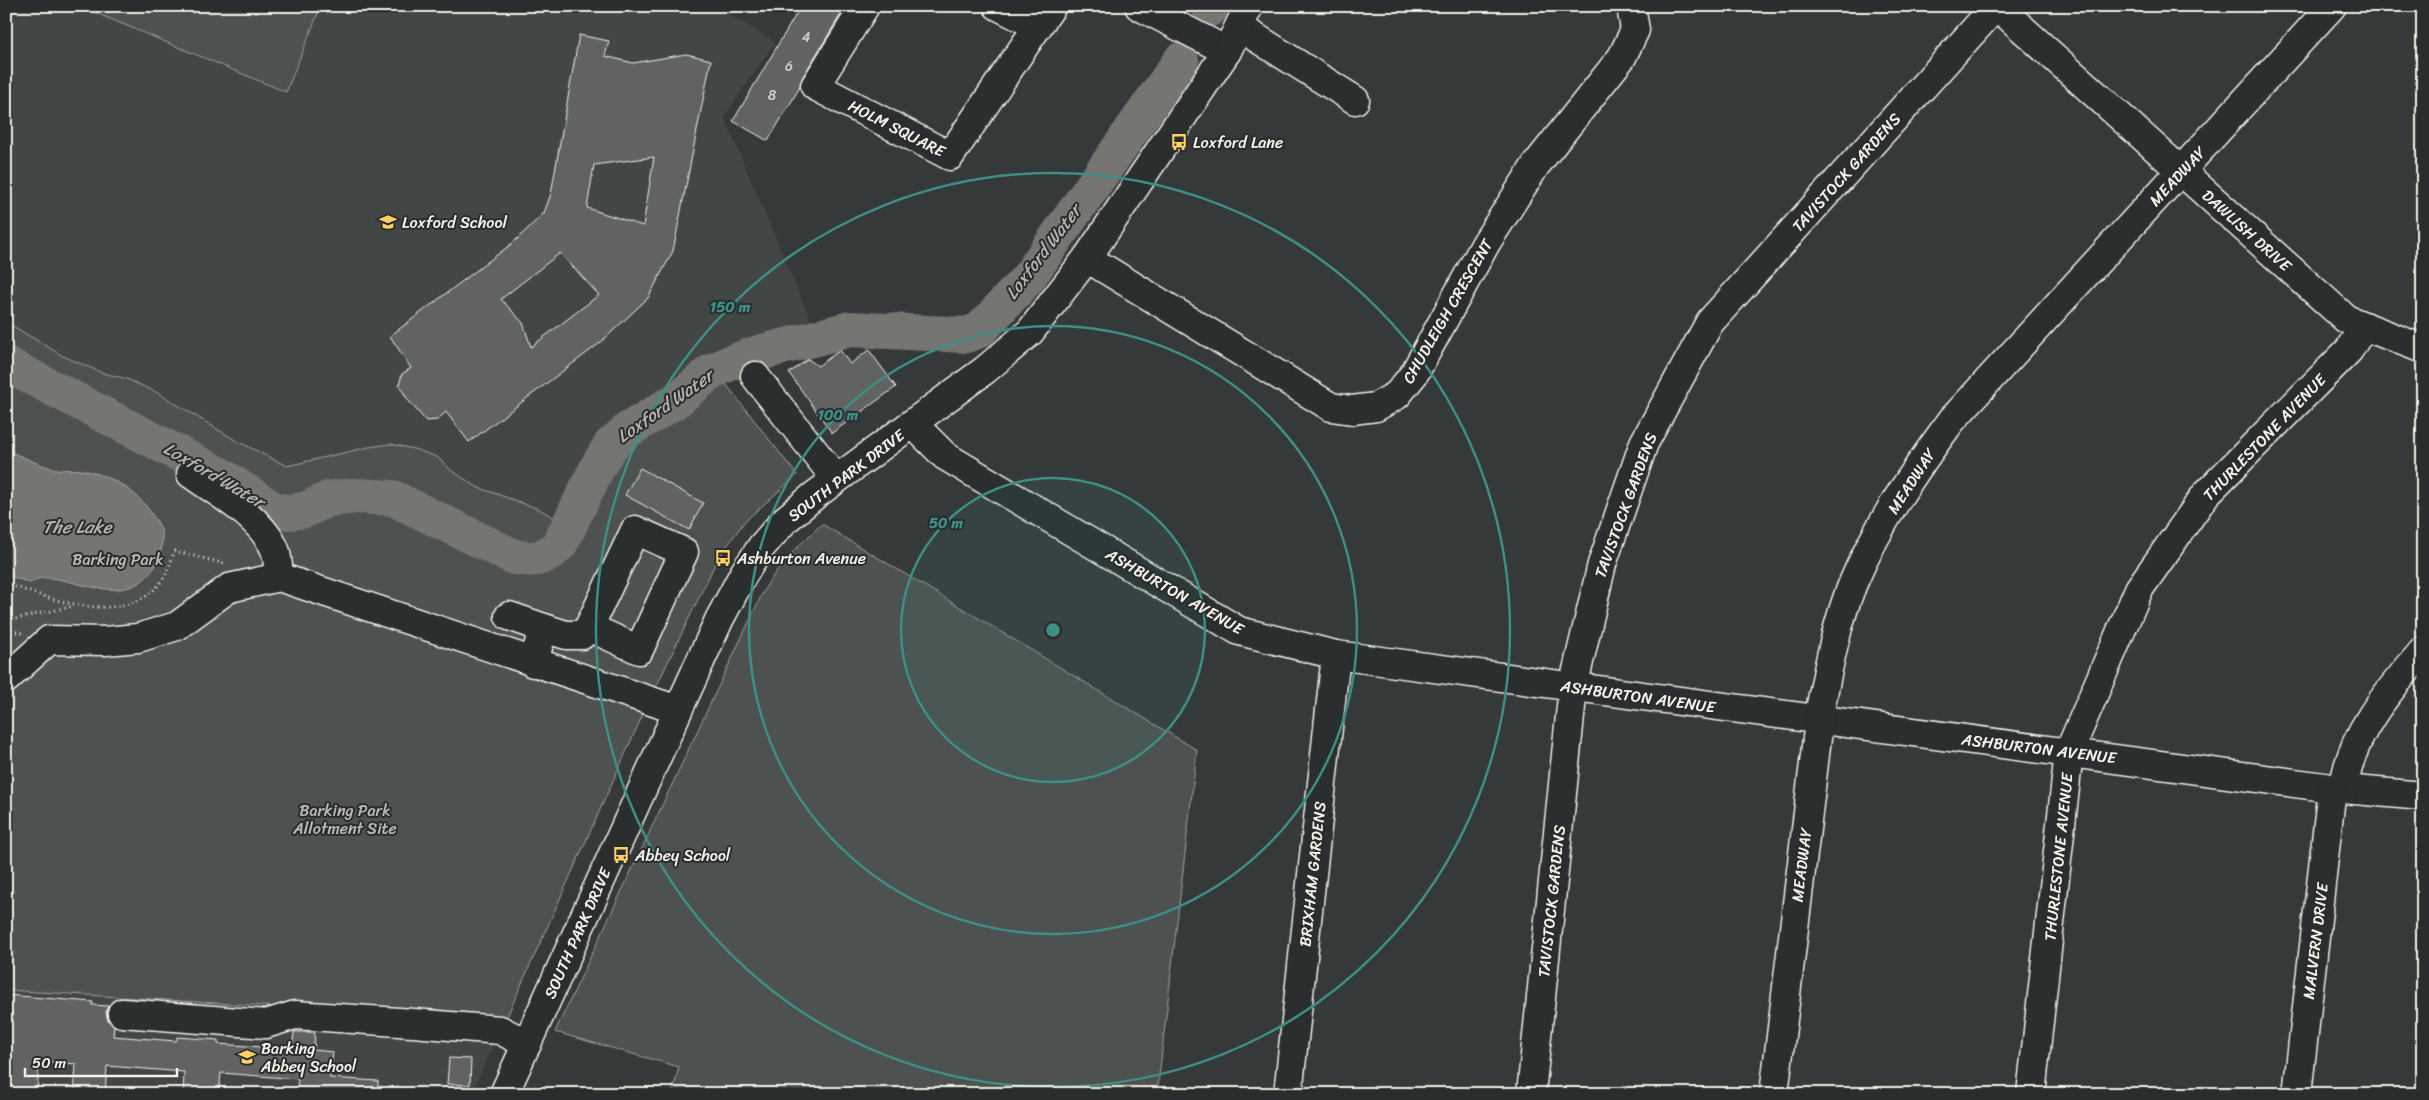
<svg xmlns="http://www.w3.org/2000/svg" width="2429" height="1100" font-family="Sriracha,sans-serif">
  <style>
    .built { fill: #434645 }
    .green { fill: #4e514f; stroke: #a1a19c }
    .water { fill: #757572; stroke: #a8a7a1 }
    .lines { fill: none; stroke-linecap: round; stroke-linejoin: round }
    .river { stroke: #757572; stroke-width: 36 }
    .building { fill: #616362; stroke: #f4f1e8; fill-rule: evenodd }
    .minor-casing { stroke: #f4f1e8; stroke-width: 31 }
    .path { stroke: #f4f1e8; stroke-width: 3; stroke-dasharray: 1 4; stroke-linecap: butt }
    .minor { stroke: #2a2d2e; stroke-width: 28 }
    .ring { fill: none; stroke: #3d8f86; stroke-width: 2.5 }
    .labels { text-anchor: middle; stroke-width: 4; stroke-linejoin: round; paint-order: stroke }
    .number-label { font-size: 14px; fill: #cfcec6 }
    .street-label { font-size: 16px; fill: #f4f1e8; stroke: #2a2d2e }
    .poi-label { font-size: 16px; fill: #f4f1e8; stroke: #2a2d2e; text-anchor: start }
    .park-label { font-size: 16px; fill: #bab9b2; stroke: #2a2d2e }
    .water-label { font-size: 18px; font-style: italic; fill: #b4b3ad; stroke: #2a2d2e }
    .centre { fill: #3d8f86; stroke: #2a2d2e; stroke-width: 2.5 }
    .ring-label { font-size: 15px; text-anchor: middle; font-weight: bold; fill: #3d8f86; stroke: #2a2d2e; stroke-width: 4; stroke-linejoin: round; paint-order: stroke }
  </style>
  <rect width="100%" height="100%" fill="#363939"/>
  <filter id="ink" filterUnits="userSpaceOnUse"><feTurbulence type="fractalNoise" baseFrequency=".02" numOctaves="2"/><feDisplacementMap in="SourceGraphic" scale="10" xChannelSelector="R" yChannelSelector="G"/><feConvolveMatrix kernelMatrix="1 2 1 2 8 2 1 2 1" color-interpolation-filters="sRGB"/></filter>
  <g filter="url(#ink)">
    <g class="built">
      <path d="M6,6H715L775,42L724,117L813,326L720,354L672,390L620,422L604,436L593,451L552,536L546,543L536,548L527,549L514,545L399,489L385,485H348L327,489L296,501H284L272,497L232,471L96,400L95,392L6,349Z"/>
      <path d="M6,990L80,994L505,1021L471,1094H6Z"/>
    </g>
    <g class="green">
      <path d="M79,6H321L286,92Z"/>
      <path d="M6,322L63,356L103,373L127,379L158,393L235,440L287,466L369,447L391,444L414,449L437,457L452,471L477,487L539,509L560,521L546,543L527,549L514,545L399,489L385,485H348L327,489L296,501H284L272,497L232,471L6,353Z"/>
      <path d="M6,369L60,396L142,444L196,469L268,513L285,518L305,516L333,504L389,502L509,561C521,563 536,566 548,561C580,546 595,468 623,440L678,406L718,374L797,475L744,522L717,560L644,712L505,1021L6,990Z"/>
      <path d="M822,524L1197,750L1157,1094H672L679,1067L555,1032L764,590C779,564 800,544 822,524Z"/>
    </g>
    <path class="water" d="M6,450C22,456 40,466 56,469C65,470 74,469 82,470C111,475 138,491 153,516C158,523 162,528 162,536C163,549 159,562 151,572C117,615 51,562 31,583L6,575Z"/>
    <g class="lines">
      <g class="river">
        <path d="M1210,9L1211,6"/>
        <path d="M6,364L224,477L274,510L288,512L305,510L328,499L355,496L393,498L514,557C533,561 546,559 560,544L599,464L611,445L628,430L674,402L711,372L730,363L759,353L850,329L966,335L980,330L1028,278L1181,60"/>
      </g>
    </g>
    <g class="building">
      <path d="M801,6H846L802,78L800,87L768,141L733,121Z"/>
      <path d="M579,35L609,41L605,56L633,63L686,54L711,60L673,251L648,298L600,343L469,442L446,412L437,420L426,421L408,400L399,385L402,374L411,368L390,336L514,242L544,213L551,194ZM654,157L643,226L587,208L594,165ZM560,253L599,295L531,347L523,323L501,299Z"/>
      <path d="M840,350L850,364L869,350L896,387L832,433L789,373L808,359L818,366Z"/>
      <path d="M640,468L703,503L689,530L625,495Z"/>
      <path d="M6,995L93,1002L92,1005L108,1006L106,1012L108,1020L114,1026L113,1036L176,1041L177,1037L218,1040V1044L292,1049L294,1032H315L314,1050L333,1052L330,1078L378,1081V1094H296L298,1079L221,1073L219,1094H183L184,1072L107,1066L105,1094H74L76,1064L39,1061L37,1094H6Z"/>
      <path d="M449,1058L471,1059L470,1085L447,1084Z"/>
    </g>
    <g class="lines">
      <g class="minor-casing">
        <g id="minor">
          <path d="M865,6L815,86L950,156L1038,26"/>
          <path d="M998,6L1038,26L1052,6"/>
          <path d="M1139,6L1227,51"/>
          <path d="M1997,6L2346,319L2423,349"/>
          <path d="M1239,27L1355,100"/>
          <path d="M1087,258L1331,407L1352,410L1376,407L1397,395L1414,374L1486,243L1536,165L1622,57L1635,30L1631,6"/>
          <path d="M755,376L836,479"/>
          <path d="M913,424L945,456L1239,631L1336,655L2332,788L2423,796"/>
          <path d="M191,474C220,495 257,514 274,547C278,555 278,568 279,577"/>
          <path d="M509,616L544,628"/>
          <path d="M533,663L544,628L566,635H582L589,627L635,530L684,552L639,650L589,627"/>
          <path d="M6,679L49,640L105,641L138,638L177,626L229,588L279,577L678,710"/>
          <path d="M2344,789C2349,735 2389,690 2423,651"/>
          <path d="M122,1013L266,1024L295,1015L413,1023L500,1030L527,1044"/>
          <path d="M504,1094L719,620L744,573L762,546L785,520L815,495L985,370L1030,332L1087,258L1227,51L1249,6"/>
          <path d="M1288,1094L1336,655"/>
          <path d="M1531,1094L1573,687L1602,564L1644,443L1710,322L1996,6"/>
          <path d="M1774,1094L1821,705C1829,664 1837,622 1853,583C1878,524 1914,471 1952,420L2332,6"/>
          <path d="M2031,1094L2069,752L2139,589L2206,494L2349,350L2363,327"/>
          <path d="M2297,1094L2332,788"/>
        </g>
      </g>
      <g class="path">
        <path d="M6,583C63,605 155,636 174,551L226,564"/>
        <path d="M6,621L74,606"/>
        <path d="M6,630L23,633"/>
      </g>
      <use href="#minor" class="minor"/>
    </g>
  </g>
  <circle cx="1053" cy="630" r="152" fill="#3d8f86" fill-opacity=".12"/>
  <g class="ring">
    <circle cx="1053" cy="630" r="152"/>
    <circle cx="1053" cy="630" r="304"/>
    <circle cx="1053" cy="630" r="457"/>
  </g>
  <defs>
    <g id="bus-bare" transform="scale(1.35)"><path d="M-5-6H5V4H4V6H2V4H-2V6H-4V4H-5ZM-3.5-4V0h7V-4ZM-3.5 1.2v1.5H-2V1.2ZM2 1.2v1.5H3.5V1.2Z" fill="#ffd166" stroke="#2a2d2e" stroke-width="2.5" paint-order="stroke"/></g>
    <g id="school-bare" transform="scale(1.35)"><path d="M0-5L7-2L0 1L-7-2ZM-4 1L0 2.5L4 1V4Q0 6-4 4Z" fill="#ffd166" stroke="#2a2d2e" stroke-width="2.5" paint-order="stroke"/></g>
  </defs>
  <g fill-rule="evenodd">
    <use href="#bus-bare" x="1179" y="142"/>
    <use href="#school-bare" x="388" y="222"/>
    <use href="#bus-bare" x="723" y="558"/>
    <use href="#bus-bare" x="621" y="855"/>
    <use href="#school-bare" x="247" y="1057"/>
  </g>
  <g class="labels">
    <g class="number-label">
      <text x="806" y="42">4</text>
      <text x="789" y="71">6</text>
      <text x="772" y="100">8</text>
    </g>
    <g class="street-label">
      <text transform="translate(897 128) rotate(27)" y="6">HOLM SQUARE</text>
      <text transform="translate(1846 172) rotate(-48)" y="6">TAVISTOCK GARDENS</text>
      <text transform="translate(2177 176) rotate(-47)" y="6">MEADWAY</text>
      <text transform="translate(2247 230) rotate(42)" y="6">DAWLISH DRIVE</text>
      <text transform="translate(1447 311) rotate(-60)" y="6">CHUDLEIGH CRESCENT</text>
      <text transform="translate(2264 437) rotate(-46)" y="6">THURLESTONE AVENUE</text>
      <text transform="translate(846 475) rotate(-37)" y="6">SOUTH PARK DRIVE</text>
      <text transform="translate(1911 481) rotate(-57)" y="6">MEADWAY</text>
      <text transform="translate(1625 505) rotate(-70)" y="6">TAVISTOCK GARDENS</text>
      <text transform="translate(1175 591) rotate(30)" y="6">ASHBURTON AVENUE</text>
      <text transform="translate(1638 696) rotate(8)" y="6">ASHBURTON AVENUE</text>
      <text transform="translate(2039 748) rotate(7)" y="6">ASHBURTON AVENUE</text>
      <text transform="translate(2058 857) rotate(-84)" y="6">THURLESTONE AVENUE</text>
      <text transform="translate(1801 865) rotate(-83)" y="6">MEADWAY</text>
      <text transform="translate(1312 874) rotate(-84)" y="6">BRIXHAM GARDENS</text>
      <text transform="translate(1551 901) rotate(-84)" y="6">TAVISTOCK GARDENS</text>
      <text transform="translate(577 933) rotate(-66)" y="6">SOUTH PARK DRIVE</text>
      <text transform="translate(2315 941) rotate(-83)" y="6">MALVERN DRIVE</text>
    </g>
    <g class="poi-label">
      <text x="1193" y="148">Loxford Lane</text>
      <text x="402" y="228">Loxford School</text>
      <text x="737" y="564">Ashburton Avenue</text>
      <text x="635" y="861">Abbey School</text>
      <text x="261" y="1054">Barking<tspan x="261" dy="18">Abbey School</tspan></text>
    </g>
    <g class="park-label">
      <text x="118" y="565">Barking Park</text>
      <text x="345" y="816">Barking Park<tspan x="345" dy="18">Allotment Site</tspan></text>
    </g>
    <g class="water-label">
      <text transform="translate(1043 252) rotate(-53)" y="6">Loxford Water</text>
      <text transform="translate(665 406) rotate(-35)" y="6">Loxford Water</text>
      <text transform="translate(214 475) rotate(30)" y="6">Loxford Water</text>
      <text x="77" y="533">The Lake</text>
    </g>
  </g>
  <circle cx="1053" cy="630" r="8" class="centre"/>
  <g class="ring-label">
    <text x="730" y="312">150 m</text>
    <text x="838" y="420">100 m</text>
    <text x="946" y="528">50 m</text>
  </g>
  <rect width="2429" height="1100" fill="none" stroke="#2a2d2e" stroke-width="25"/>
  <rect x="12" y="12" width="2404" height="1075" fill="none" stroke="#f4f1e8" stroke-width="2" filter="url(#ink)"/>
  <path d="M25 1068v8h152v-8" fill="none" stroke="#f4f1e8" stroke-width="2.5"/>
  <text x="32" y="1068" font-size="15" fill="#f4f1e8" stroke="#2a2d2e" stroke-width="4" paint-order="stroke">50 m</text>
</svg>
